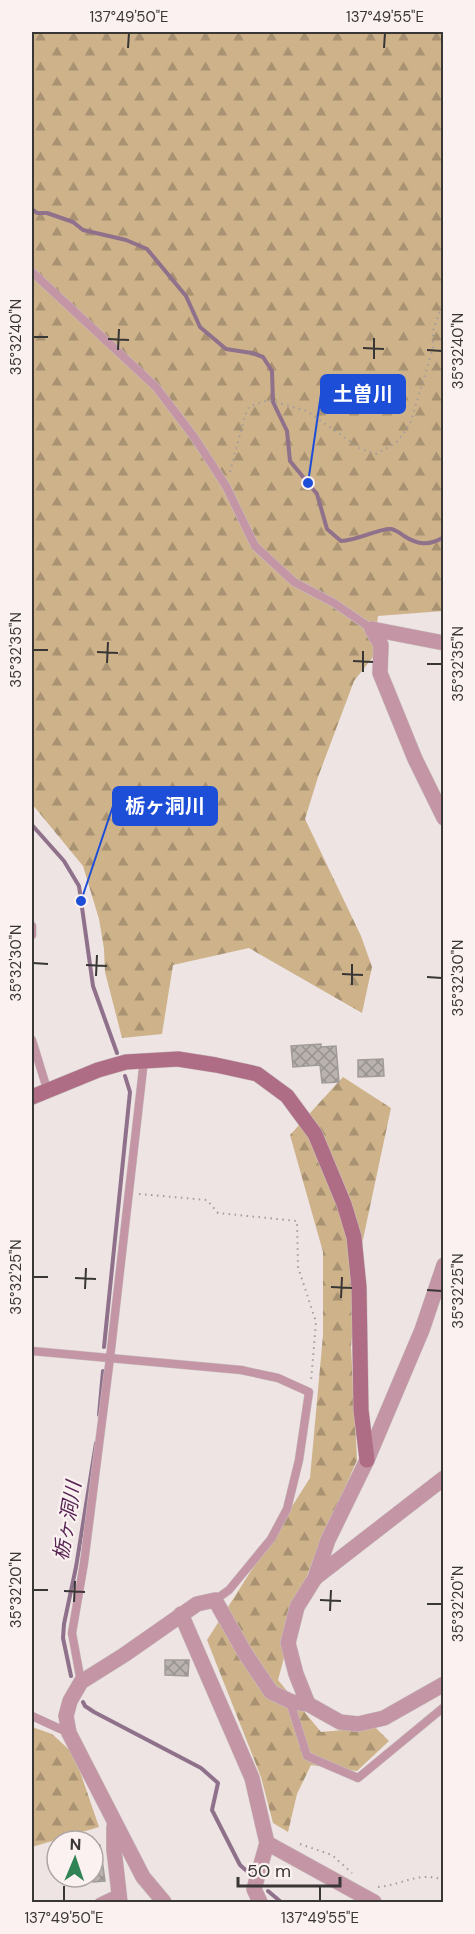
<svg xmlns="http://www.w3.org/2000/svg" width="475" height="1934" font-family="'DM Sans','Noto Sans JP',sans-serif">
  <style>
    .forest { fill: url(#forest-firs) }
    .lines { fill: none; stroke-linecap: round; stroke-linejoin: round }
    .stream { stroke: #8f718b; stroke-width: 4 }
    .building { fill: url(#building-cross-hatch); stroke: #a29c98; stroke-width: 1.5 }
    .lane-casing { stroke: #c9c1c0; stroke-width: 9 }
    .street-casing { stroke: #c9c1c0; stroke-width: 16 }
    .secondary-casing { stroke: #c9c1c0; stroke-width: 16 }
    .path { stroke: #a39c9c; stroke-width: 2; stroke-dasharray: 1.5 4.5; stroke-linecap: butt }
    .lane { stroke: #c495a5; stroke-width: 8 }
    .street { stroke: #c495a5; stroke-width: 15 }
    .secondary { stroke: #af6d85; stroke-width: 15 }
    .ticks { fill: none; stroke: #393636; stroke-width: 2 }
    .labels { text-anchor: middle; stroke-width: 4.5; stroke-linejoin: round; paint-order: stroke }
    .water-label { font-size: 20px; font-style: italic; fill: #582454; stroke: #faf1f0 }
    .leader { fill: none; stroke: #1d4ed8; stroke-width: 2 }
    .callout-dot { fill: #1d4ed8; stroke: #faf1f0; stroke-width: 2 }
    .callout { fill: #1d4ed8; stroke: #1d4ed8; stroke-width: 2 }
    .callout-label { font-size: 20px; text-anchor: middle; font-weight: bold; fill: #fff }
    .neatline { fill: none; stroke: #393636; stroke-width: 2 }
    .ticks-label { font-size: 15px; text-anchor: middle; fill: #393636 }
  </style>
  <defs>
    <pattern id="forest-firs" width="22" height="20" patternUnits="userSpaceOnUse" patternTransform="scale(1.5)"><rect width="22" height="20" fill="#ceb28a"/><path d="M5 1l3.5 6h-7zM16 11l3.5 6h-7z" fill="#a89272"/></pattern>
    <pattern id="building-cross-hatch" width="8" height="8" patternUnits="userSpaceOnUse" patternTransform="scale(1.5)"><rect width="8" height="8" fill="#b9b2ae"/><path d="M0 0l8 8M0 8l8-8" fill="none" stroke="#97928e"/></pattern>
  </defs>
  <rect width="100%" height="100%" fill="#ede4e3"/>
  <g class="forest">
    <path d="M32,32H443V611L378,616L373,657L354,681L318,777L305,819L361,936L372,967L362,1013L249,948L173,965L162,1034L122,1038L105,972L104,949L99,919L83,866L32,804Z"/>
    <path d="M343,1077L391,1108L362,1244L351,1346L357,1460L305,1580L278,1680L321,1732L375,1727L389,1741L357,1771L311,1765L297,1794L288,1832L273,1823L261,1777L207,1640L310,1478L323,1335V1252L290,1135Z"/>
    <path d="M32,1727L52,1734L74,1754L99,1827L32,1847Z"/>
  </g>
  <g class="lines">
    <g class="stream">
      <path d="M32,209L37,213H47L73,222L83,230L126,240L147,249L186,296L200,327L226,349L252,353L263,357L272,371L273,402L287,431L290,461L317,494L327,529L341,541C357,541 379,528 391,529C396,530 400,533 404,536C418,545 429,546 444,537"/>
      <path d="M32,825L64,861L79,886L93,986L117,1053"/>
      <path d="M104,1347L130,1092L125,1076"/>
      <path d="M99,1415L103,1371"/>
      <path d="M71,1676L63,1638L64,1624L76,1567L96,1443"/>
      <path d="M83,1702L85,1706L94,1712L201,1768L218,1783L212,1810L240,1865L249,1873"/>
      <path d="M268,1891L281,1902"/>
    </g>
  </g>
  <g class="building">
    <path d="M321,1044V1047L336,1046L339,1082L322,1083L320,1065L293,1067L291,1046Z"/>
    <path d="M383,1059L384,1076L358,1077V1060Z"/>
    <path d="M165,1660H189L188,1676L165,1675Z"/>
    <path d="M93,1845H100L105,1881L93,1882Z"/>
  </g>
  <g class="lines">
    <g class="lane-casing">
      <g id="lane">
        <path d="M32,272L156,387L194,437L226,486L255,546L294,582L334,603L372,629"/>
        <path d="M32,926V935"/>
        <path d="M32,1040L47,1089"/>
        <path d="M32,1351L241,1370L278,1378L309,1392L299,1460L287,1509L271,1539L229,1590L215,1600"/>
        <path d="M81,1682L72,1633L84,1563L110,1358L144,1060"/>
        <path d="M290,1702L307,1756L358,1778L444,1707"/>
        <path d="M32,1716L69,1733"/>
        <path d="M99,1902L118,1893"/>
      </g>
    </g>
    <g class="street-casing">
      <g id="street">
        <path d="M372,629L381,645L380,673L415,759L444,818"/>
        <path d="M372,629L444,643"/>
        <path d="M315,1578L444,1478"/>
        <path d="M181,1614L252,1778L267,1843L254,1889L260,1902"/>
        <path d="M308,1704L296,1674L288,1643L297,1607L315,1578L328,1540L367,1460L422,1330L444,1265"/>
        <path d="M114,1827V1850L120,1902"/>
        <path d="M267,1843L374,1902"/>
        <path d="M164,1902L143,1877L69,1733L66,1716L70,1701L81,1682L124,1655L197,1604L215,1600L245,1653L271,1692L292,1702L308,1704L340,1722L358,1724L384,1718L444,1684"/>
      </g>
    </g>
    <g class="secondary-casing">
      <path id="secondary" d="M32,1097L98,1070L126,1062L178,1059L216,1065L257,1074L287,1096L315,1134L344,1204L354,1237L359,1287L361,1410L367,1460"/>
    </g>
    <g class="path">
      <path d="M230,472L245,416L249,407L268,400L307,411L361,449L376,454L397,442L410,424L433,348V331L444,299"/>
      <path d="M139,1194L207,1200L218,1213L297,1221L298,1267L316,1322L311,1381"/>
      <path d="M300,1844L332,1855L352,1873"/>
      <path d="M378,1887C403,1885 417,1871 444,1880"/>
    </g>
    <use href="#lane" class="lane"/>
    <use href="#street" class="street"/>
    <use href="#secondary" class="secondary"/>
  </g>
  <path class="ticks" d="M128,48L129,33M384,48L385,33M33,337H48M108,339L129,340M363,348L384,349M118,350L119,329M427,350L442,351M374,359V338M33,650H48M97,652L118,653M353,661L373,662M107,663L108,642M427,664H442M363,672V651M33,963L48,964M86,965L107,966M342,974L363,975M96,976L97,955M427,977L442,978M352,985V964M33,1277H48M75,1278L96,1279M331,1287L352,1288M85,1289L86,1268M427,1290L442,1291M341,1298L342,1277M33,1590H48M64,1591L85,1592M320,1600L341,1601M74,1602L75,1581M427,1604H442M330,1611L331,1590M64,1901V1886M320,1901V1886"/>
  <g class="labels">
    <g class="water-label">
      <text transform="translate(67 1521) rotate(-80)" y="7">栃ヶ洞川</text>
    </g>
  </g>
  <path class="leader" d="M308 483L321 394M81 901L113 806"/>
  <g class="callout-dot">
    <circle cx="308" cy="483" r="6"/>
    <circle cx="81" cy="901" r="6"/>
  </g>
  <g class="callout">
    <rect x="321" y="375" width="84" height="38" rx="6"/>
    <rect x="113" y="787" width="104" height="38" rx="6"/>
  </g>
  <g class="callout-label">
    <text x="363" y="401">土曽川</text>
    <text x="165" y="813">栃ヶ洞川</text>
  </g>
  <rect width="475" height="1934" fill="none" stroke="#faf1f0" stroke-width="66"/>
  <g transform="translate(75 1859) rotate(2)"><circle r="28" fill="#faf1f0" stroke="#ada6a6" stroke-width="1.5"/>
  <path d="M0-4.5L10 22L0 15L-10 22Z" fill="#308355"/>
  <text y="-9" font-size="16" font-weight="bold" text-anchor="middle" fill="#393636">N</text>
  </g>
  <path d="M238 1877v9h102v-9" fill="none" stroke="#393636" stroke-width="3"/>
  <text x="247" y="1877" font-size="18" fill="#393636" stroke="#faf1f0" stroke-width="4.5" paint-order="stroke">50 m</text>
  <rect x="33" y="33" width="409" height="1868" class="neatline"/>
  <g class="ticks-label">
    <text x="129" y="22">137°49'50"E</text>
    <text x="385" y="22">137°49'55"E</text>
    <text transform="translate(16 337) rotate(-90)" y="5">35°32'40"N</text>
    <text transform="translate(458 351) rotate(-90)" y="5">35°32'40"N</text>
    <text transform="translate(16 650) rotate(-90)" y="5">35°32'35"N</text>
    <text transform="translate(458 664) rotate(-90)" y="5">35°32'35"N</text>
    <text transform="translate(16 963) rotate(-90)" y="5">35°32'30"N</text>
    <text transform="translate(458 978) rotate(-90)" y="5">35°32'30"N</text>
    <text transform="translate(16 1277) rotate(-90)" y="5">35°32'25"N</text>
    <text transform="translate(458 1291) rotate(-90)" y="5">35°32'25"N</text>
    <text transform="translate(16 1590) rotate(-90)" y="5">35°32'20"N</text>
    <text transform="translate(458 1604) rotate(-90)" y="5">35°32'20"N</text>
    <text x="64" y="1923">137°49'50"E</text>
    <text x="320" y="1923">137°49'55"E</text>
  </g>
</svg>
